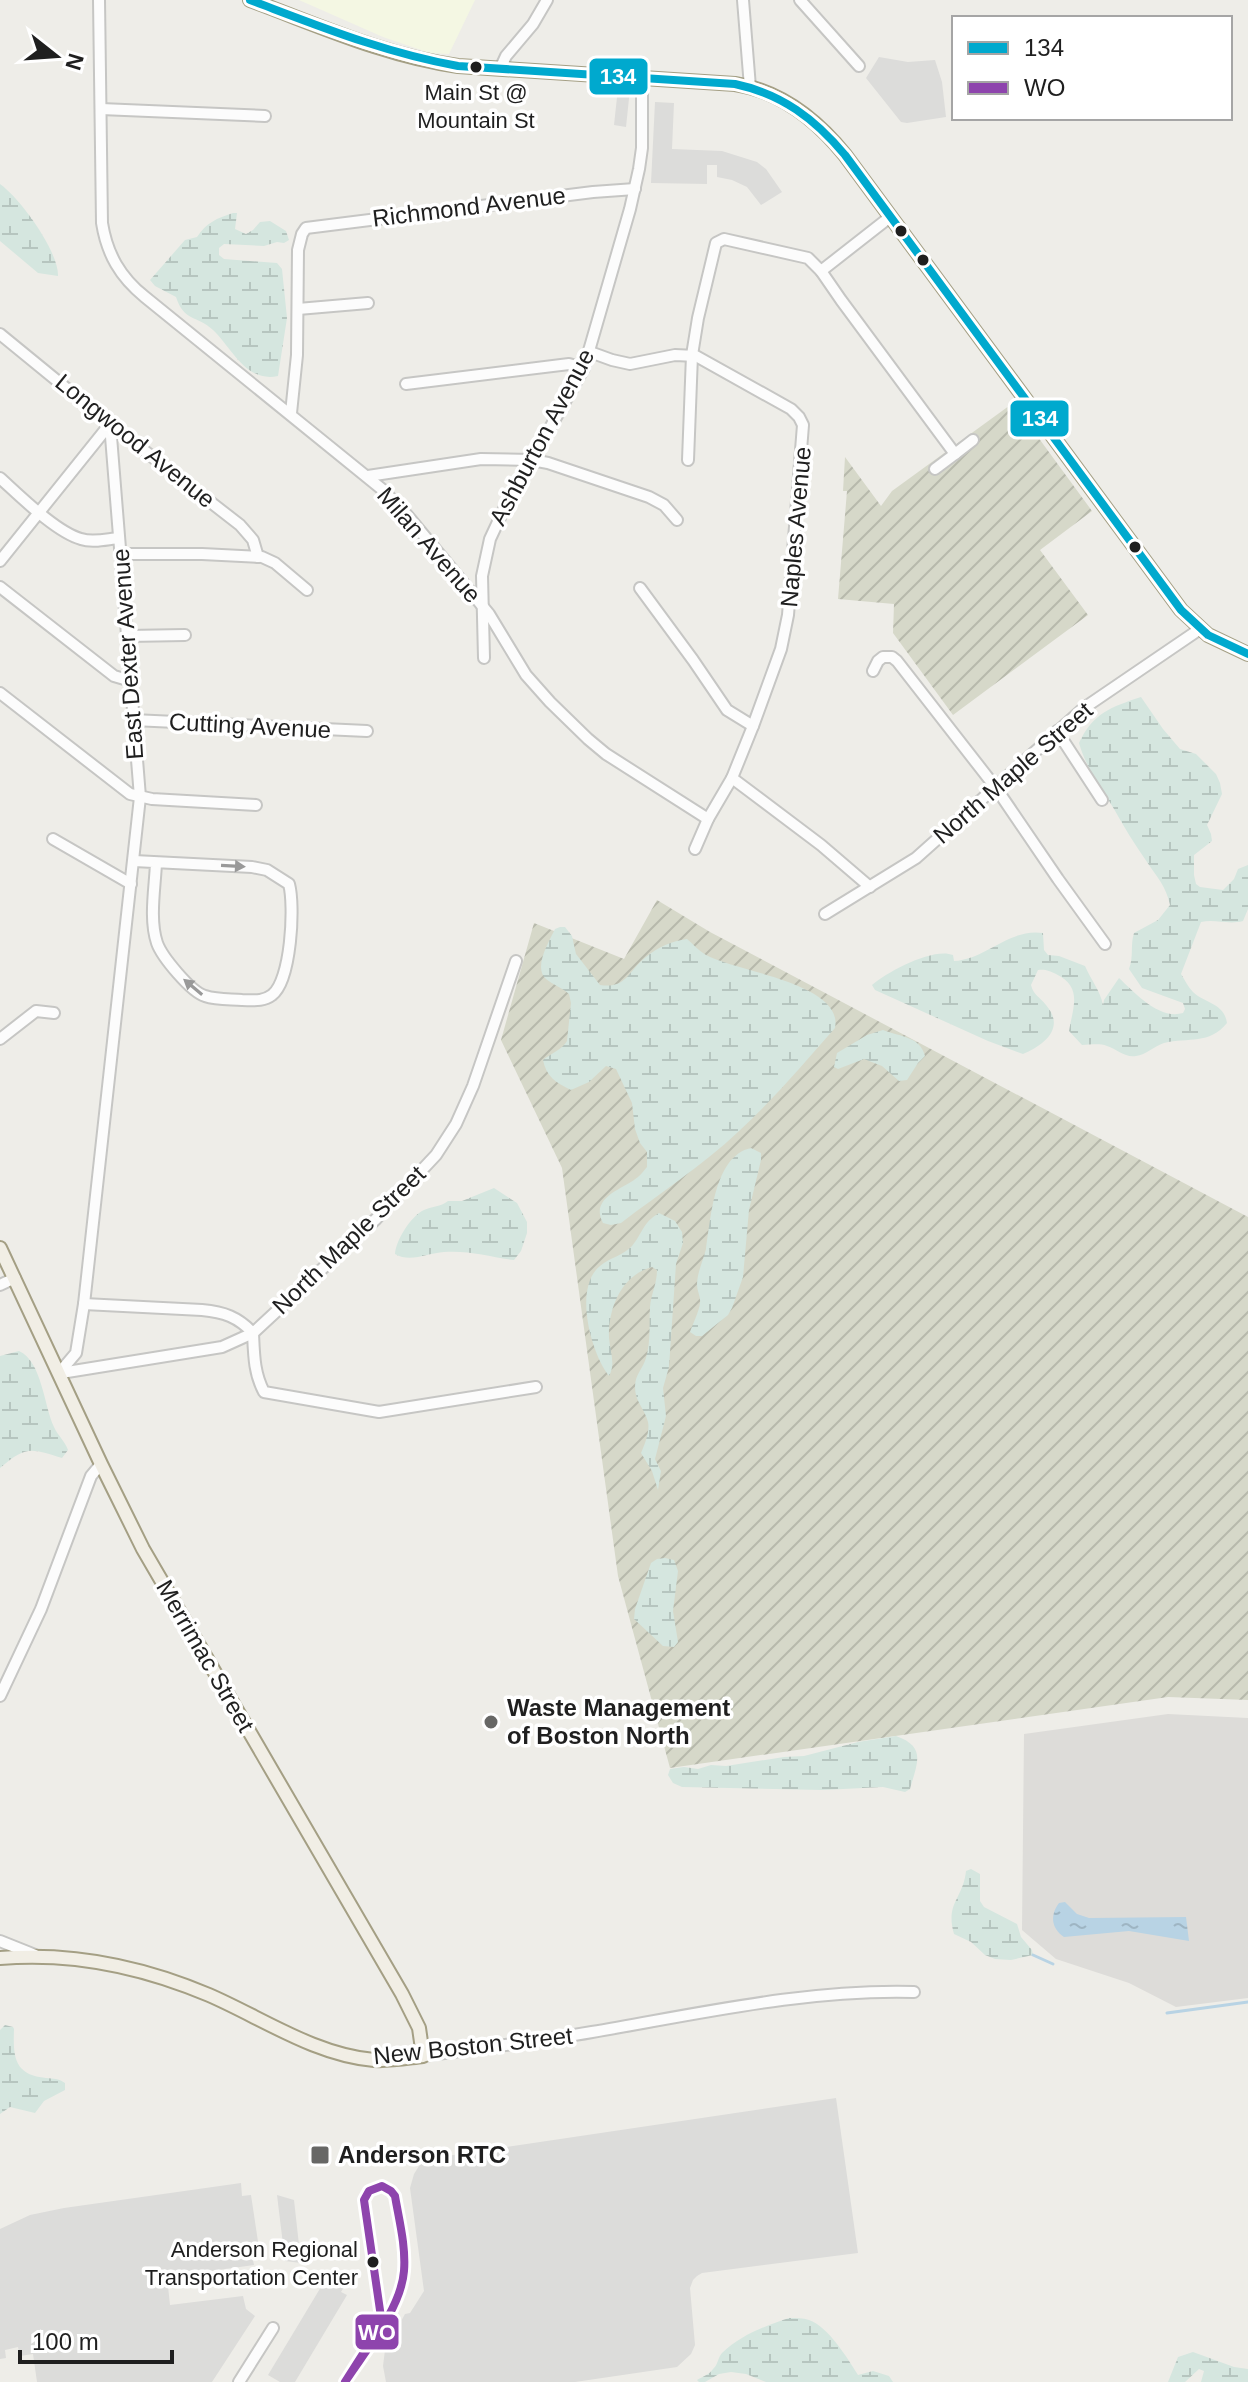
<svg xmlns="http://www.w3.org/2000/svg" width="1248" height="2382" font-family="Helvetica,sans-serif">
  <style>
    .residential { fill: #dddcd9 }
    .education { fill: #f4f7e3 }
    .construction { fill: url(#construction-furrows) }
    .wetland { fill: url(#wetland-marsh) }
    .parking { fill: #dcdcda }
    .water { fill: url(#water-ripples) }
    .lines { fill: none; stroke-linecap: round; stroke-linejoin: round }
    .stream { stroke: #b8d3e4; stroke-width: 3 }
    .minor-casing { stroke: #c6c6c4; stroke-width: 14 }
    .major-casing { stroke: #a49f84; stroke-width: 16 }
    .minor { stroke: #fcfcfc; stroke-width: 10 }
    .major { stroke: #f1eee5; stroke-width: 12 }
    .bus-1-casing { stroke: #fff; stroke-width: 14 }
    .bus-2-casing { stroke: #fff; stroke-width: 14 }
    .bus-1 { stroke: #00a9ce; stroke-width: 8 }
    .bus-2 { stroke: #8e44ad; stroke-width: 8 }
    .oneway { fill: #999 }
    .bus-dot { fill: #1f1f1f; stroke: #fff; stroke-width: 3 }
    .poi-dot { fill: #676765; stroke: #fff; stroke-width: 3 }
    .labels { text-anchor: middle; stroke-width: 7; stroke-linejoin: round; paint-order: stroke }
    .bus-label { font-size: 22px; fill: #1f1f1f; stroke: #fff }
    .street-label { font-size: 24px; fill: #1f1f1f; stroke: #fff }
    .poi-label { font-size: 24px; font-weight: bold; fill: #1f1f1f; stroke: #fff; text-anchor: start }
    .line-badge { stroke: #fff; stroke-width: 3 }
    .badge-label { font-size: 22px; text-anchor: middle; font-weight: bold; fill: #fff }
  </style>
  <defs>
    <pattern id="construction-furrows" width="10" height="10" patternUnits="userSpaceOnUse" patternTransform="scale(2)"><rect width="10" height="10" fill="#d6d8c9"/><path d="M-1 1l2-2M0 10L10 0M9 11l2-2" fill="none" stroke="#b7b9ac"/></pattern>
    <pattern id="wetland-marsh" width="20" height="14" patternUnits="userSpaceOnUse" patternTransform="scale(2)"><rect width="20" height="14" fill="#d5e6df"/><path d="M1 5h8M5 5V1M11 12h8M15 12V8" fill="none" stroke="#b6c5bf"/></pattern>
    <pattern id="water-ripples" width="26" height="14" patternUnits="userSpaceOnUse" patternTransform="scale(2)"><rect width="26" height="14" fill="#b8d3e4"/><path d="M2 4q2-2 4 0t4 0M15 11q2-2 4 0t4 0" fill="none" stroke="#9eb5c3"/></pattern>
  </defs>
  <rect width="100%" height="100%" fill="#eeede8"/>
  <path class="residential" d="M1168,1714L1248,1718V1998L1176,2007L1129,1983L1056,1959L1022,1930L1024,1734Z"/>
  <path class="education" d="M299,0H475L449,54L430,53L383,37Z"/>
  <g class="construction">
    <path d="M1013,403L1092,511L1040,550L1088,615L953,715L893,633L894,604L838,599L847,491H843L845,457L881,506L892,491Z"/>
    <path d="M657,900L710,932L1248,1217V1700L1168,1697L670,1768L618,1576L562,1168L501,1040L534,923L624,959Z"/>
  </g>
  <g class="wetland">
    <path d="M0,184C20,198 59,252 58,276L38,273L0,241Z"/>
    <path d="M233,213H237L235,229L246,234L253,230L260,222L270,221L286,231L289,240L284,243L277,242L264,246L224,244L219,248V255L224,259L277,263L282,269L287,318L278,376C246,383 232,348 213,330C197,315 184,322 176,297L155,286L150,280L185,240L197,237C206,223 217,218 233,213Z"/>
    <path d="M1141,697L1163,729L1180,749L1196,754L1216,774L1220,783L1222,794L1207,825L1211,834L1212,841L1194,855V875L1196,884L1200,887L1223,890L1234,879L1238,869L1248,865V909L1243,921C1228,925 1216,919 1201,922L1181,974C1185,980 1188,987 1193,992C1206,1004 1224,1003 1227,1023C1209,1045 1189,1037 1164,1043C1154,1046 1146,1055 1136,1056C1125,1058 1117,1049 1107,1046C1099,1043 1090,1045 1082,1045L1069,1031C1073,1007 1083,987 1056,974C1049,971 1046,969 1038,970L1031,985C1034,996 1039,996 1046,1005C1066,1028 1044,1045 1023,1054L988,1041L875,990L872,985C888,971 934,947 953,955L954,961C987,959 1009,928 1043,933L1044,950L1048,955L1059,956L1085,966C1091,980 1100,990 1103,1005L1104,1000L1119,978C1135,993 1159,1020 1183,1013L1185,1009L1183,1003L1142,988L1129,969C1134,956 1130,946 1134,933L1158,920L1170,905C1166,886 1157,877 1147,862C1135,845 1124,827 1114,809C1101,787 1086,768 1079,743C1093,713 1111,707 1141,697Z"/>
    <path d="M560,927H565L572,936L576,954L600,985C627,989 628,971 646,957C658,947 672,941 687,939C693,944 699,951 706,955C734,971 844,983 835,1028C804,1063 773,1100 738,1132C702,1166 660,1193 621,1223L611,1225L603,1223C589,1197 624,1189 638,1177C642,1174 644,1170 647,1167V1152L640,1143L635,1129L632,1103L616,1069L606,1066L589,1082L571,1090C556,1083 546,1076 543,1060C550,1054 563,1049 567,1041L571,1003L569,994C563,988 553,985 546,979C533,967 549,942 555,929Z"/>
    <path d="M883,1030C900,1037 920,1036 925,1056L918,1063L907,1080L899,1081L882,1066L864,1059L838,1069L834,1067L837,1053L867,1035Z"/>
    <path d="M751,1148L761,1153V1160L749,1210L743,1277L732,1308L728,1315L702,1336H696L690,1332C693,1323 699,1312 700,1303C701,1297 697,1291 697,1285C697,1273 703,1261 706,1249C711,1218 714,1156 751,1148Z"/>
    <path d="M494,1188L517,1203L527,1222V1233L521,1251L514,1260C491,1257 468,1250 444,1252C428,1253 410,1263 395,1254C396,1240 411,1216 424,1210C433,1206 440,1207 448,1201H462Z"/>
    <path d="M659,1213L675,1221L682,1232L683,1243L676,1264L669,1367L663,1388L666,1416L655,1459L661,1471L658,1490L652,1471L641,1453C645,1444 650,1431 648,1422C645,1409 635,1402 635,1387C635,1374 643,1369 646,1358C651,1341 649,1324 650,1307C651,1294 657,1284 657,1270L652,1267C621,1275 608,1309 609,1338C610,1352 616,1364 609,1376C591,1353 573,1288 600,1266C609,1258 624,1255 632,1246C643,1233 642,1223 659,1213Z"/>
    <path d="M19,1351C42,1361 44,1406 54,1427C58,1436 65,1441 68,1450L62,1458C30,1448 26,1446 0,1468V1356Z"/>
    <path d="M665,1558L674,1560L678,1571L673,1611L678,1642L674,1647L663,1646L634,1619L635,1609L651,1563L657,1559Z"/>
    <path d="M896,1736C927,1747 917,1763 910,1789L905,1792L883,1787L823,1790L682,1787L673,1783L668,1775L670,1769L684,1767L698,1769L711,1765L726,1766L784,1757L804,1756L858,1742Z"/>
    <path d="M971,1869L980,1874V1901L984,1907L1017,1924L1021,1937L1032,1950L1033,1955L1011,1960L995,1959L985,1955L971,1942L954,1934C945,1903 963,1899 966,1871Z"/>
    <path d="M5,2025L13,2027L14,2029C13,2057 14,2075 46,2078C54,2079 58,2078 65,2083V2090L44,2101L35,2113L10,2107L0,2114V2030Z"/>
    <path d="M789,2318C796,2318 803,2318 809,2320C828,2326 848,2359 858,2375L873,2371L889,2376L893,2382H766L746,2374L731,2372L719,2374L705,2382H699L697,2380C702,2377 710,2374 713,2369C718,2365 718,2357 722,2353C741,2335 765,2326 789,2318Z"/>
    <path d="M1193,2352L1234,2367L1248,2369V2382H1201L1204,2371L1199,2369L1185,2382H1168L1178,2357Z"/>
  </g>
  <g class="parking">
    <path d="M879,57L908,62L935,60L942,82L946,117L907,123L901,122L866,78Z"/>
    <path d="M618,88L630,89L626,127L614,125Z"/>
    <path d="M655,102L674,103L672,149L722,151L757,162L766,169L782,192L761,205L747,187L732,180L717,177V165H707V184L651,183Z"/>
    <path d="M836,2098L858,2253L702,2273L697,2276L693,2280L690,2288L695,2345L691,2354L677,2367L575,2382H386L383,2366L385,2350L405,2314L410,2313L424,2291L410,2188L414,2174L419,2166L425,2161L433,2158Z"/>
    <path d="M241,2183L242,2196L251,2195L260,2255L252,2256L254,2265L167,2277L170,2305L243,2296L246,2309L255,2316L212,2382H37L33,2354L20,2356L18,2347L5,2350L6,2358L0,2359V2229L30,2215L64,2208Z"/>
    <path d="M277,2195L294,2200L301,2263L285,2261Z"/>
    <path d="M327,2277L344,2287L341,2292L347,2295L295,2382H280L268,2375Z"/>
  </g>
  <path class="water" d="M1065,1902L1077,1914L1089,1918L1186,1917L1189,1941L1129,1931L1064,1937C1051,1928 1050,1915 1059,1903Z"/>
  <g class="lines">
    <g class="stream">
      <path d="M1033,1955L1053,1964"/>
      <path d="M1167,2013L1248,2002"/>
    </g>
    <g class="minor-casing">
      <g id="minor">
        <path d="M99,0L102,223C107,254 120,277 145,297L383,490L407,515L489,614L526,675L550,702L588,739L606,754L708,819"/>
        <path d="M743,0L750,87"/>
        <path d="M800,0L859,66"/>
        <path d="M500,69L506,56L533,24L547,0"/>
        <path d="M101,109L265,116"/>
        <path d="M821,271L841,300L955,454L973,440"/>
        <path d="M298,309L368,303"/>
        <path d="M0,334L110,424L240,525L253,540L258,557"/>
        <path d="M590,352L612,360L630,364L675,355L696,356L791,409L799,417L803,425L788,615L781,649L753,726L732,778L708,819L695,849"/>
        <path d="M406,384L569,364L584,368"/>
        <path d="M291,413L297,355L298,250L302,234L306,228L593,192L635,189"/>
        <path d="M688,460L692,355L698,318L716,243L724,239L808,258L821,271L890,217"/>
        <path d="M935,469L955,454"/>
        <path d="M368,476L481,459L532,460L548,463L649,497L664,505L677,520"/>
        <path d="M0,478C20,496 56,532 81,539C93,543 107,539 119,538"/>
        <path d="M120,554H202L262,557L275,563L307,590"/>
        <path d="M0,561L110,424"/>
        <path d="M0,587L114,676L131,681"/>
        <path d="M640,588L693,660L727,710L753,726"/>
        <path d="M128,636L185,635"/>
        <path d="M484,658L482,576L490,539L504,509L584,368L630,209L639,169L642,148V78"/>
        <path d="M873,671L878,661L883,657H892L897,661L996,788L1058,879L1105,944"/>
        <path d="M0,693L130,794L152,799L256,805"/>
        <path d="M133,720L367,731"/>
        <path d="M1057,731L1102,800"/>
        <path d="M732,778L821,845L870,887"/>
        <path d="M53,839L131,884"/>
        <path d="M134,861L252,867L267,870L289,884C295,906 291,981 272,995C263,1002 252,1000 242,1000C230,999 217,1000 205,996C191,992 162,957 157,943C149,919 155,888 156,863"/>
        <path d="M825,914L916,858L1084,708L1200,629"/>
        <path d="M0,1039L36,1011L54,1013"/>
        <path d="M0,1285L15,1278"/>
        <path d="M84,1304L202,1310C224,1312 238,1317 253,1333C254,1355 254,1373 264,1392L379,1412L536,1387"/>
        <path d="M59,1373L76,1353L84,1304L140,797L110,424"/>
        <path d="M61,1373L222,1347L253,1333L376,1219L436,1155L456,1124L473,1086L516,961"/>
        <path d="M0,1696L41,1609L91,1476L101,1464"/>
        <path d="M0,1941L35,1955"/>
        <path d="M423,2056C479,2048 536,2042 592,2032C698,2014 806,1989 914,1992"/>
        <path d="M239,2382L273,2328"/>
      </g>
    </g>
    <g class="major-casing">
      <g id="major">
        <path d="M250,0C318,25 385,56 458,66L735,84C781,91 816,119 845,155L1181,610L1208,635L1248,654"/>
        <path d="M0,1248L101,1464L143,1549L402,1994L419,2028L423,2056C406,2058 390,2061 374,2060C315,2055 262,2018 209,1995C143,1967 72,1952 0,1958"/>
      </g>
    </g>
    <use href="#minor" class="minor"/>
    <use href="#major" class="major"/>
    <g class="bus-1-casing">
      <path id="bus-1" d="M250,0C319,26 385,53 458,66L735,84C782,94 815,119 845,155L1181,610L1208,635L1248,654"/>
    </g>
    <g class="bus-2-casing">
      <path id="bus-2" d="M382,2186L391,2191L395,2196C399,2220 406,2246 404,2271C401,2309 365,2351 345,2382L382,2324L364,2200L369,2191Z"/>
    </g>
    <use href="#bus-1" class="bus-1"/>
    <use href="#bus-2" class="bus-2"/>
  </g>
  <defs><path id="oneway-solid" d="M-6-.8H1V-3.2L6.5 0L1 3.2V.8H-6Z" transform="scale(2)"/></defs>
  <g class="oneway">
    <use href="#oneway-solid" transform="translate(233 866) rotate(3)"/>
    <use href="#oneway-solid" transform="translate(193 987) rotate(-140)"/>
  </g>
  <g class="bus-dot">
    <circle cx="476" cy="67" r="7"/>
    <circle cx="901" cy="231" r="7"/>
    <circle cx="923" cy="260" r="7"/>
    <circle cx="1135" cy="547" r="7"/>
    <circle cx="373" cy="2262" r="7"/>
  </g>
  <g class="poi-dot">
    <circle cx="491" cy="1722" r="8"/>
    <rect x="310" y="2145" width="20" height="20" rx="4"/>
  </g>
  <g class="labels">
    <g class="bus-label">
      <text x="476" y="100">Main St @<tspan x="476" dy="28">Mountain St</tspan></text>
      <text x="358" y="2257" text-anchor="end">Anderson Regional<tspan x="358" dy="28">Transportation Center</tspan></text>
    </g>
    <g class="street-label">
      <text transform="translate(469 207) rotate(-7)" y="8">Richmond Avenue</text>
      <text transform="translate(542 437) rotate(-62)" y="8">Ashburton Avenue</text>
      <text transform="translate(135 441) rotate(39)" y="8">Longwood Avenue</text>
      <text transform="translate(796 527) rotate(-85)" y="8">Naples Avenue</text>
      <text transform="translate(429 545) rotate(49)" y="8">Milan Avenue</text>
      <text transform="translate(128 654) rotate(-94)" y="8">East Dexter Avenue</text>
      <text transform="translate(250 726) rotate(3)" y="8">Cutting Avenue</text>
      <text transform="translate(1013 773) rotate(-41)" y="8">North Maple Street</text>
      <text transform="translate(349 1240) rotate(-44)" y="8">North Maple Street</text>
      <text transform="translate(205 1656) rotate(60)" y="8">Merrimac Street</text>
      <text transform="translate(473 2046) rotate(-6)" y="8">New Boston Street</text>
    </g>
    <g class="poi-label">
      <text x="507" y="1716">Waste Management<tspan x="507" dy="28">of Boston North</tspan></text>
      <text x="338" y="2163">Anderson RTC</text>
    </g>
  </g>
  <g class="line-badge">
    <rect x="588" y="57" width="61" height="39" rx="8" fill="#00a9ce"/>
    <rect x="1009" y="399" width="61" height="39" rx="8" fill="#00a9ce"/>
    <rect x="354" y="2313" width="46" height="38" rx="8" fill="#8e44ad"/>
  </g>
  <g class="badge-label">
    <text x="618" y="84">134</text>
    <text x="1040" y="426">134</text>
    <text x="377" y="2340">WO</text>
  </g>
  <rect x="952" y="16" width="280" height="104" fill="#ffffff" stroke="#a5a5a5" stroke-width="2"/>
  <rect x="968" y="42" width="40" height="12" fill="#00a9ce" stroke="#a5a5a5" stroke-width="2"/>
  <text x="1024" y="56" font-size="24" fill="#1f1f1f">134</text>
  <rect x="968" y="82" width="40" height="12" fill="#8e44ad" stroke="#a5a5a5" stroke-width="2"/>
  <text x="1024" y="96" font-size="24" fill="#1f1f1f">WO</text>
  <g transform="translate(56 56) rotate(107)" stroke="#ffffff" stroke-width="6" paint-order="stroke">
  <path d="M0-6L14 30L0 20L-14 30Z" fill="#1f1f1f"/>
  <text y="-12" font-size="22" font-weight="bold" text-anchor="middle" fill="#1f1f1f">N</text>
  </g>
  <path d="M20 2350v12h152v-12" fill="none" stroke="#1f1f1f" stroke-width="4"/>
  <text x="32" y="2350" font-size="24" fill="#1f1f1f" stroke="#ffffff" stroke-width="6" paint-order="stroke">100 m</text>
</svg>
